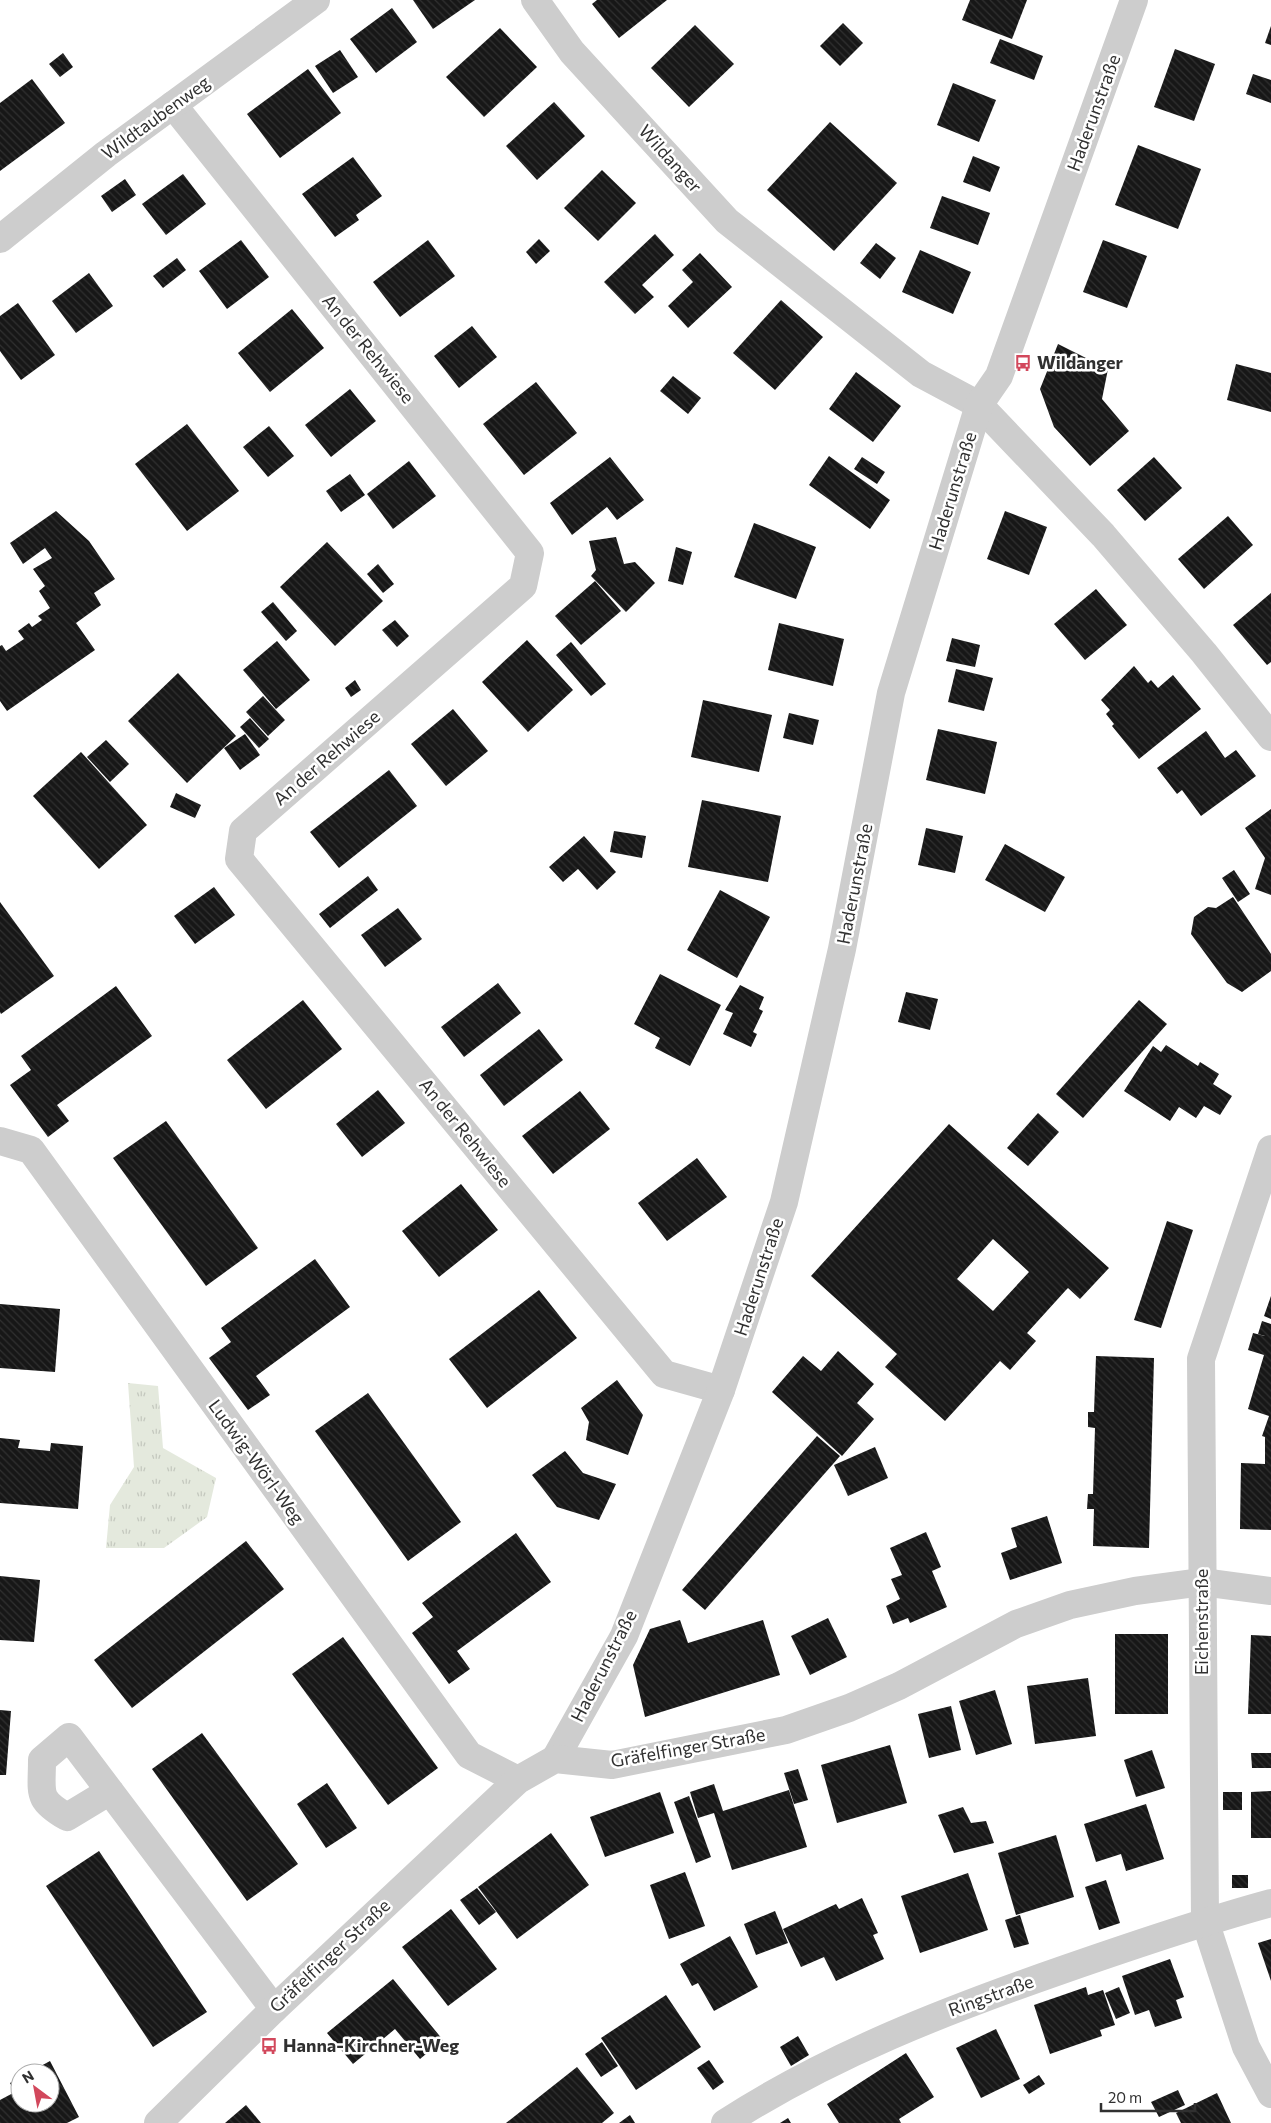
<svg xmlns="http://www.w3.org/2000/svg" width="1271" height="2123" font-family="Commissioner,sans-serif">
  <style>
    .grass { fill: url(#grass-tufts) }
    .building { fill: url(#building-back-hatch); fill-rule: evenodd }
    .lines { fill: none; stroke-linecap: round; stroke-linejoin: round }
    .street { stroke: #cdcdcd; stroke-width: 28 }
    .labels { text-anchor: middle; stroke-width: 5; stroke-linejoin: round; paint-order: stroke }
    .street-label { font-size: 18px; fill: #303030; stroke: #fff }
    .poi-label { font-size: 18px; font-weight: bold; fill: #303030; stroke: #fff; text-anchor: start }
  </style>
  <defs>
    <pattern id="grass-tufts" width="24" height="20" patternUnits="userSpaceOnUse" patternTransform="scale(1.25)"><rect width="24" height="20" fill="#e4e9dd"/><path d="M3 7l-1-3M5 7V3M7 7l1-3M15 17l-1-3M17 17v-4M19 17l1-3" fill="none" stroke="#c4c8be"/></pattern>
    <pattern id="building-back-hatch" width="6" height="6" patternUnits="userSpaceOnUse" patternTransform="scale(1.25)"><rect width="6" height="6" fill="#171717"/><path d="M-1 5l2 2M0 0l6 6M5-1l2 2" fill="none" stroke="#303030"/></pattern>
  </defs>
  <rect width="100%" height="100%" fill="#fff"/>
  <path class="grass" d="M128,1383L158,1386L163,1448L216,1478L207,1517L164,1548H106L110,1505L134,1467Z"/>
  <g class="building">
    <path d="M413,0H475L433,29Z"/>
    <path d="M597,0H667L619,38L592,4Z"/>
    <path d="M970,0H1027L1012,39L962,20Z"/>
    <path d="M392,8L417,42L376,73L350,39Z"/>
    <path d="M843,23L863,43L840,66L820,46Z"/>
    <path d="M695,25L734,64L689,107L651,68Z"/>
    <path d="M1271,26V45L1265,43Z"/>
    <path d="M500,28L537,67L484,117L446,77Z"/>
    <path d="M1000,39L1043,56L1034,80L990,63Z"/>
    <path d="M1175,49L1215,64L1194,121L1154,107Z"/>
    <path d="M340,50L358,77L333,93L315,66Z"/>
    <path d="M63,53L73,67L60,77L49,64Z"/>
    <path d="M308,69L341,113L280,158L247,114Z"/>
    <path d="M1253,74L1271,80V103L1246,94Z"/>
    <path d="M32,79L65,123L0,171V103Z"/>
    <path d="M953,83L996,100L979,142L937,125Z"/>
    <path d="M554,102L585,136L537,180L506,146Z"/>
    <path d="M830,122L897,183L834,251L767,190Z"/>
    <path d="M1138,145L1201,169L1178,229L1115,205Z"/>
    <path d="M973,156L1000,167L990,192L963,182Z"/>
    <path d="M353,157L382,196L356,215L359,220L335,237L302,194Z"/>
    <path d="M602,170L636,203L598,241L564,208Z"/>
    <path d="M183,174L206,204L166,235L142,204Z"/>
    <path d="M125,179L136,195L112,212L101,196Z"/>
    <path d="M942,196L990,213L978,245L930,228Z"/>
    <path d="M655,234L674,255L642,285L654,297L635,314L604,282Z"/>
    <path d="M539,239L550,251L536,264L526,252Z"/>
    <path d="M241,240L269,277L227,309L199,271Z"/>
    <path d="M428,240L455,276L400,317L373,282Z"/>
    <path d="M1103,240L1147,256L1127,308L1083,292Z"/>
    <path d="M876,243L896,258L880,279L860,263Z"/>
    <path d="M920,250L971,272L953,314L902,292Z"/>
    <path d="M700,253L732,287L688,328L668,306L693,282L682,270Z"/>
    <path d="M177,258L186,270L163,288L153,276Z"/>
    <path d="M89,273L113,306L76,333L52,301Z"/>
    <path d="M781,300L823,337L775,390L733,353Z"/>
    <path d="M18,303L55,355L21,380L0,351V316Z"/>
    <path d="M292,309L324,348L270,392L238,353Z"/>
    <path d="M472,326L497,357L459,388L434,356Z"/>
    <path d="M1058,344L1108,369L1102,399L1129,431L1090,466L1054,427L1040,389Z"/>
    <path d="M1236,364L1271,373V412L1227,400Z"/>
    <path d="M856,372L901,406L873,442L829,409Z"/>
    <path d="M673,376L701,398L688,414L660,391Z"/>
    <path d="M536,382L577,433L524,475L483,424Z"/>
    <path d="M350,389L376,421L331,457L305,425Z"/>
    <path d="M187,424L239,491L187,531L135,464Z"/>
    <path d="M269,426L294,456L268,477L243,447Z"/>
    <path d="M829,456L890,500L870,529L809,485Z"/>
    <path d="M610,457L644,500L617,520L607,507L572,535L550,503Z"/>
    <path d="M862,457L885,472L877,484L854,469Z"/>
    <path d="M1154,457L1182,488L1145,521L1117,490Z"/>
    <path d="M409,461L436,496L393,529L367,494Z"/>
    <path d="M350,474L365,495L341,512L326,491Z"/>
    <path d="M56,511L89,541L115,579L94,593L101,605L76,623L95,650L7,711L0,701V646L2,645L6,651L24,639L18,631L29,623L32,627L42,620L38,616L50,608L39,591L45,586L33,569L52,558L45,548L23,564L10,543Z"/>
    <path d="M1005,511L1047,527L1029,575L987,559Z"/>
    <path d="M1228,516L1253,545L1204,589L1178,559Z"/>
    <path d="M754,523L816,547L796,599L734,577Z"/>
    <path d="M616,537L624,564L635,562L655,583L626,612L591,576L596,570L589,541Z"/>
    <path d="M327,542L383,601L335,646L280,587Z"/>
    <path d="M676,547L692,552L683,585L668,581Z"/>
    <path d="M378,564L394,584L383,593L367,574Z"/>
    <path d="M595,581L621,611L581,645L555,616Z"/>
    <path d="M1096,589L1127,625L1085,660L1054,624Z"/>
    <path d="M1271,593V662L1267,665L1233,625Z"/>
    <path d="M273,602L297,631L286,641L261,612Z"/>
    <path d="M395,620L409,636L397,647L382,630Z"/>
    <path d="M779,623L844,639L833,686L768,670Z"/>
    <path d="M952,638L980,645L975,667L946,661Z"/>
    <path d="M527,640L573,690L528,732L482,682Z"/>
    <path d="M277,641L310,680L276,709L243,670Z"/>
    <path d="M571,642L606,684L591,696L556,655Z"/>
    <path d="M1134,666L1148,683L1151,680L1158,688L1173,675L1201,709L1139,759L1112,726L1114,724L1106,714L1110,710L1101,700Z"/>
    <path d="M956,669L993,678L984,711L948,702Z"/>
    <path d="M178,673L236,736L187,783L128,721Z"/>
    <path d="M355,680L361,690L351,697L345,688Z"/>
    <path d="M263,696L285,720L268,736L246,712Z"/>
    <path d="M703,700L772,715L759,772L691,757Z"/>
    <path d="M453,709L488,751L446,786L411,744Z"/>
    <path d="M789,713L819,720L813,745L783,738Z"/>
    <path d="M250,718L269,739L259,748L240,727Z"/>
    <path d="M938,729L997,742L985,794L926,780Z"/>
    <path d="M1206,731L1225,758L1236,750L1256,776L1201,816L1182,790L1177,794L1157,768Z"/>
    <path d="M245,734L260,755L240,770L224,748Z"/>
    <path d="M106,740L129,764L110,782L87,757Z"/>
    <path d="M81,752L147,825L99,869L33,796Z"/>
    <path d="M389,770L417,806L339,868L310,832Z"/>
    <path d="M176,793L201,805L195,818L170,807Z"/>
    <path d="M702,800L781,816L768,882L688,867Z"/>
    <path d="M1271,809V895L1255,889L1265,858L1245,828Z"/>
    <path d="M926,828L963,836L955,873L918,865Z"/>
    <path d="M614,831L646,836L642,858L610,852Z"/>
    <path d="M584,836L616,872L597,890L578,869L563,882L549,867Z"/>
    <path d="M1005,844L1065,877L1045,912L985,880Z"/>
    <path d="M1234,870L1250,894L1238,902L1222,878Z"/>
    <path d="M368,876L378,890L330,928L319,914Z"/>
    <path d="M214,887L235,915L195,944L174,916Z"/>
    <path d="M720,890L770,917L737,978L687,950Z"/>
    <path d="M1233,897L1271,954V971L1242,992L1227,983L1191,934L1194,917L1208,907L1216,908Z"/>
    <path d="M0,902L54,976L1,1014L0,1012Z"/>
    <path d="M398,908L422,939L385,967L361,935Z"/>
    <path d="M660,974L721,1005L690,1066L655,1048L660,1038L634,1024Z"/>
    <path d="M498,983L521,1013L464,1057L441,1027Z"/>
    <path d="M740,985L764,997L759,1009L763,1011L753,1032L757,1034L751,1047L723,1034L733,1013L725,1010Z"/>
    <path d="M116,986L152,1036L57,1105L69,1121L48,1137L10,1085L31,1070L21,1056Z"/>
    <path d="M906,992L938,999L930,1030L898,1022Z"/>
    <path d="M303,1000L342,1049L266,1109L227,1060Z"/>
    <path d="M1139,1000L1167,1024L1083,1118L1056,1094Z"/>
    <path d="M539,1029L563,1060L504,1106L480,1075Z"/>
    <path d="M1166,1045L1198,1066L1200,1062L1219,1074L1213,1084L1232,1096L1220,1115L1204,1106L1196,1118L1179,1107L1170,1121L1124,1091L1153,1046L1161,1052Z"/>
    <path d="M378,1090L405,1123L362,1157L336,1124Z"/>
    <path d="M580,1091L610,1129L553,1174L522,1136Z"/>
    <path d="M1038,1113L1059,1132L1028,1166L1007,1148Z"/>
    <path d="M166,1121L258,1248L206,1286L113,1158Z"/>
    <path d="M949,1124L1109,1268L1080,1299L1068,1288L1066,1290L1027,1333L1036,1341L1010,1370L1000,1361L945,1421L885,1367L897,1354L811,1276ZM993,1239L1029,1272L993,1311L957,1279Z"/>
    <path d="M697,1158L727,1197L667,1241L638,1203Z"/>
    <path d="M461,1184L498,1230L439,1277L402,1231Z"/>
    <path d="M1167,1221L1193,1230L1161,1328L1134,1320Z"/>
    <path d="M315,1259L350,1307L256,1376L270,1395L248,1410L209,1358L231,1342L221,1328Z"/>
    <path d="M539,1290L577,1338L487,1408L449,1359Z"/>
    <path d="M1271,1296V1319L1264,1316Z"/>
    <path d="M0,1304L60,1309L55,1372L0,1368Z"/>
    <path d="M1262,1321L1271,1324V1530L1240,1529L1241,1463L1265,1464V1437L1262,1436L1269,1416L1248,1409L1264,1355L1248,1350L1253,1333L1265,1336L1258,1334Z"/>
    <path d="M838,1351L874,1384L857,1403L874,1419L842,1456L772,1392L803,1356L821,1371Z"/>
    <path d="M1096,1356L1154,1358L1149,1548L1093,1546L1094,1509H1087L1088,1494H1093L1095,1428L1088,1427V1412H1094Z"/>
    <path d="M617,1380L643,1415L628,1455L586,1440L589,1422L581,1408Z"/>
    <path d="M368,1393L461,1522L408,1561L315,1431Z"/>
    <path d="M817,1436L840,1456L705,1610L682,1590Z"/>
    <path d="M0,1438L20,1440L18,1448L30,1449L50,1451L51,1443L83,1446L78,1509L0,1503Z"/>
    <path d="M875,1447L888,1478L848,1496L834,1465Z"/>
    <path d="M565,1451L583,1473L616,1484L599,1520L557,1507L532,1475Z"/>
    <path d="M1047,1516L1062,1563L1010,1580L1001,1553L1017,1547L1011,1528Z"/>
    <path d="M926,1532L941,1567L932,1571L947,1607L910,1623L908,1618L893,1624L886,1606L900,1599L891,1579L902,1575L890,1548Z"/>
    <path d="M516,1533L551,1582L457,1651L470,1669L449,1684L412,1633L433,1617L422,1603Z"/>
    <path d="M246,1541L284,1589L132,1708L94,1660Z"/>
    <path d="M0,1576L40,1580L34,1642L0,1640Z"/>
    <path d="M828,1618L847,1657L810,1675L791,1636Z"/>
    <path d="M680,1620L688,1643L763,1620L780,1675L645,1717L633,1665L650,1629Z"/>
    <rect x="1115" y="1634" width="53" height="80"/>
    <path d="M1251,1635L1271,1636V1714H1248Z"/>
    <path d="M343,1637L438,1768L388,1805L292,1674Z"/>
    <path d="M1088,1678L1096,1736L1035,1744L1027,1686Z"/>
    <path d="M995,1690L1012,1744L976,1755L959,1701Z"/>
    <path d="M951,1706L961,1750L929,1758L918,1714Z"/>
    <path d="M0,1710L11,1711L6,1775H0Z"/>
    <path d="M202,1733L298,1864L247,1901L152,1769Z"/>
    <path d="M890,1745L907,1803L837,1823L821,1765Z"/>
    <path d="M1152,1750L1165,1788L1136,1797L1124,1760Z"/>
    <path d="M1251,1753H1271V1768H1252Z"/>
    <path d="M798,1769L808,1800L794,1804L784,1773Z"/>
    <path d="M327,1783L357,1828L326,1848L297,1804Z"/>
    <path d="M714,1784L723,1811L789,1790L807,1847L732,1870L714,1813L698,1818L690,1792Z"/>
    <path d="M1271,1791V1838H1251V1792Z"/>
    <path d="M660,1792L674,1833L605,1857L590,1817Z"/>
    <rect x="1223" y="1792" width="19" height="18"/>
    <path d="M689,1796L711,1857L696,1863L674,1802Z"/>
    <path d="M1146,1804L1164,1859L1126,1871L1121,1854L1096,1862L1084,1824Z"/>
    <path d="M963,1807L971,1823L986,1821L994,1843L954,1853L938,1815Z"/>
    <path d="M551,1833L589,1885L517,1939L478,1887Z"/>
    <path d="M1056,1835L1074,1897L1016,1915L998,1853Z"/>
    <path d="M99,1851L207,2012L153,2047L46,1886Z"/>
    <path d="M685,1872L705,1926L669,1939L650,1885Z"/>
    <path d="M968,1873L988,1930L920,1953L901,1896Z"/>
    <rect x="1232" y="1875" width="16" height="13"/>
    <path d="M1106,1880L1120,1923L1099,1930L1085,1887Z"/>
    <path d="M477,1888L496,1912L479,1925L460,1900Z"/>
    <path d="M862,1898L878,1933L873,1935L884,1959L836,1981L824,1957L801,1967L783,1929L836,1904L839,1909Z"/>
    <path d="M451,1909L497,1969L448,2006L402,1947Z"/>
    <path d="M775,1911L788,1943L756,1955L744,1924Z"/>
    <path d="M1020,1915L1029,1944L1014,1948L1005,1920Z"/>
    <path d="M730,1936L758,1987L714,2011L698,1983L692,1986L680,1964Z"/>
    <path d="M1271,1939V1981L1258,1943Z"/>
    <path d="M1170,1959L1184,1997L1176,2000L1182,2018L1155,2027L1149,2010L1135,2015L1122,1976Z"/>
    <path d="M393,1979L443,2040L420,2059L395,2029L353,2064L327,2033Z"/>
    <path d="M1086,1987L1088,1995L1103,1990L1115,2025L1100,2030L1102,2036L1050,2054L1034,2005Z"/>
    <path d="M1119,1987L1130,2013L1116,2019L1105,1993Z"/>
    <path d="M666,1995L701,2047L636,2090L601,2038Z"/>
    <path d="M996,2029L1020,2079L981,2098L956,2048Z"/>
    <path d="M798,2036L809,2055L791,2066L780,2047Z"/>
    <path d="M602,2042L618,2066L601,2077L585,2054Z"/>
    <path d="M906,2053L934,2097L899,2119L901,2123H839L827,2104Z"/>
    <path d="M709,2060L724,2082L713,2090L697,2068Z"/>
    <path d="M50,2061L79,2117L67,2123H0V2100L15,2092L10,2083L20,2077V2103H50V2073H28Z"/>
    <path d="M577,2067L614,2113L602,2123H506Z"/>
    <path d="M1039,2075L1045,2084L1029,2094L1023,2085Z"/>
    <path d="M1178,2090L1185,2105L1159,2117L1151,2102Z"/>
    <path d="M1217,2093L1231,2123H1181L1176,2113Z"/>
    <path d="M246,2105L261,2123H225Z"/>
    <path d="M630,2115L635,2123H619Z"/>
    <path d="M788,2118L791,2123H780Z"/>
  </g>
  <g class="lines">
    <g class="street">
      <path d="M535,0L572,52L727,221L921,374L979,405L1103,535L1204,653L1271,737"/>
      <path d="M173,105L530,553L523,586L243,831L239,859L664,1374L721,1390"/>
      <path d="M0,239L106,154L316,0"/>
      <path d="M0,1141L31,1150L469,1755L518,1780"/>
      <path d="M1271,1149L1201,1359L1205,1921L1246,2047L1271,2094"/>
      <path d="M555,1759L624,1636L721,1390L784,1202L842,949L891,693L979,405L999,376L1134,0"/>
      <path d="M110,1791L67,1817C36,1799 42,1794 42,1760L69,1737L274,2009"/>
      <path d="M158,2123L274,2009L518,1780L555,1759L612,1765L786,1730L849,1708L899,1686L1016,1624L1070,1605L1135,1591L1202,1582L1271,1591"/>
      <path d="M725,2123C830,2055 947,2010 1065,1969C1134,1945 1201,1922 1271,1903"/>
    </g>
  </g>
  <defs>
    <g id="bus-bare" transform="scale(1.35)"><path d="M-5-6H5V4H4V6H2V4H-2V6H-4V4H-5ZM-3.5-4V0h7V-4ZM-3.5 1.2v1.5H-2V1.2ZM2 1.2v1.5H3.5V1.2Z" fill="#d2485c" stroke="#fff" stroke-width="2.5" paint-order="stroke"/></g>
  </defs>
  <g fill-rule="evenodd">
    <use href="#bus-bare" x="1023" y="363"/>
    <use href="#bus-bare" x="269" y="2046"/>
  </g>
  <g class="labels">
    <g class="street-label">
      <text transform="translate(1094 113) rotate(-70)" y="6">Haderunstraße</text>
      <text transform="translate(156 118) rotate(-36)" y="6">Wildtaubenweg</text>
      <text transform="translate(670 159) rotate(48)" y="6">Wildanger</text>
      <text transform="translate(368 349) rotate(51)" y="6">An der Rehwiese</text>
      <text transform="translate(953 491) rotate(-73)" y="6">Haderunstraße</text>
      <text transform="translate(327 758) rotate(-41)" y="6">An der Rehwiese</text>
      <text transform="translate(855 884) rotate(-79)" y="6">Haderunstraße</text>
      <text transform="translate(465 1133) rotate(51)" y="6">An der Rehwiese</text>
      <text transform="translate(759 1277) rotate(-72)" y="6">Haderunstraße</text>
      <text transform="translate(256 1462) rotate(54)" y="6">Ludwig-Wörl-Weg</text>
      <text transform="translate(1202 1622) rotate(-90)" y="6">Eichenstraße</text>
      <text transform="translate(604 1666) rotate(-63)" y="6">Haderunstraße</text>
      <text transform="translate(688 1748) rotate(-10)" y="6">Gräfelfinger Straße</text>
      <text transform="translate(330 1956) rotate(-43)" y="6">Gräfelfinger Straße</text>
      <text transform="translate(991 1996) rotate(-20)" y="6">Ringstraße</text>
    </g>
    <g class="poi-label">
      <text x="1037" y="369">Wildanger</text>
      <text x="283" y="2052">Hanna-Kirchner-Weg</text>
    </g>
  </g>
  <g transform="translate(35 2088) rotate(328)"><circle r="24" fill="#ffffff" stroke="#acacac"/>
  <path d="M0-4L9 19L0 12L-9 19Z" fill="#d2485c"/>
  <text y="-8" font-size="14" font-weight="bold" text-anchor="middle" fill="#303030">N</text>
  </g>
  <path d="M1101 2103v8h94v-8" fill="none" stroke="#303030" stroke-width="2.5"/>
  <text x="1108" y="2103" font-size="15" fill="#303030" stroke="#ffffff" stroke-width="4" paint-order="stroke">20 m</text>
</svg>
